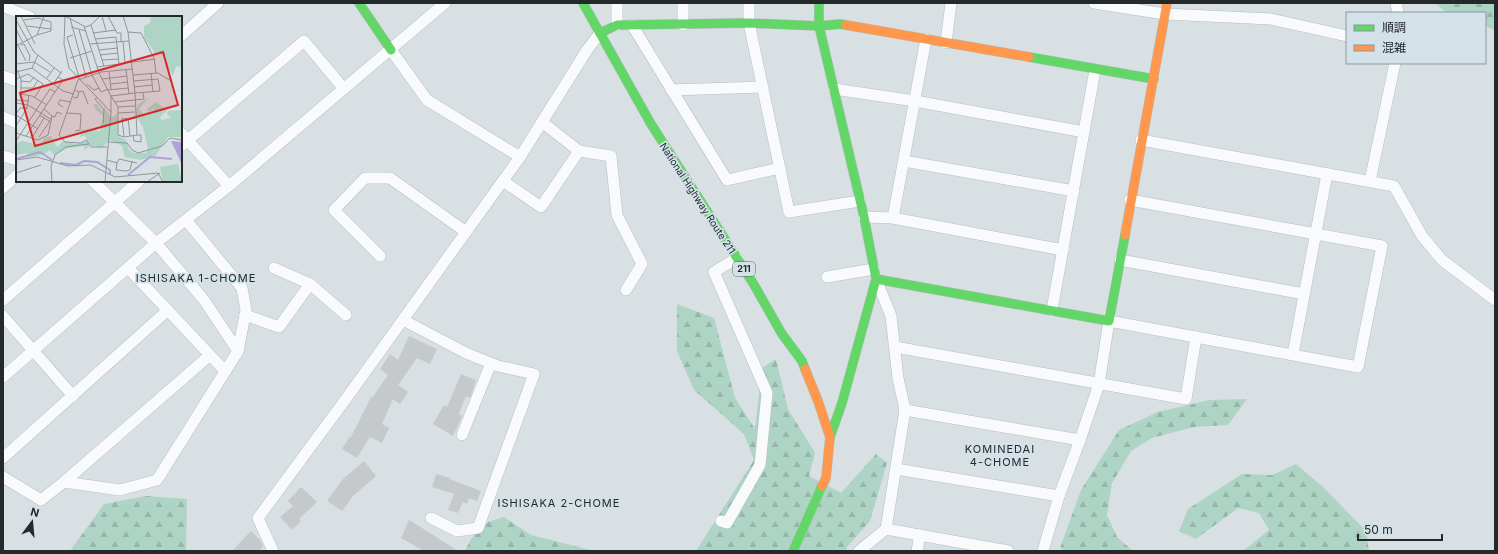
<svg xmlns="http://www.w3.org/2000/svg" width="1498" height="554" font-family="Inter,'Noto Sans JP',sans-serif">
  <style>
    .forest { fill: url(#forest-firs) }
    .building { fill: #c5c9cc }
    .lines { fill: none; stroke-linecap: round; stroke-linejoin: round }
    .street-casing { stroke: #b8bec1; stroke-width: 12 }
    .fast-casing { stroke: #b8bec1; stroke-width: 10 }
    .slow-casing { stroke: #b8bec1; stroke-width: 10 }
    .street { stroke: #f9fafb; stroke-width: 11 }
    .fast { stroke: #63d668; stroke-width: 9 }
    .slow { stroke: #ff974d; stroke-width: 9 }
    .labels { text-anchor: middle; stroke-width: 3.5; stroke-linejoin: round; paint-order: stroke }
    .shield { fill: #d3e1e8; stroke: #586064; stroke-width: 1 }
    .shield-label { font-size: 9px; font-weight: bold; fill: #24292c }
    .street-label { font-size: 10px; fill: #24292c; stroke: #d3e1e8 }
    .neighbourhood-label { font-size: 11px; letter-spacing: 1px; fill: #24292c; stroke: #d3e1e8 }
    .inset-river { fill: none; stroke: #ada3d8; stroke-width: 2 }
    .inset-road { fill: none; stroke: #90979a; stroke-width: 1 }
    .view { fill: #d62828; fill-opacity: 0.15; stroke: #d62828; stroke-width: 2 }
    .inset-edge { fill: none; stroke: #24292c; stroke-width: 2 }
  </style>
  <defs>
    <pattern id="forest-firs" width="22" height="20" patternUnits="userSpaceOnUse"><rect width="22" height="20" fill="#add4c4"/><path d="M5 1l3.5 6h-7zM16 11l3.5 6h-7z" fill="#95b6a9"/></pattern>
  </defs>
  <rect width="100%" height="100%" fill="#d8e0e3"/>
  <g class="forest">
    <path d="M1435,3H1495V30L1485,26V13H1447Z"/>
    <path d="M677,304L714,318L735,398L755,429L762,368L776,359L788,409L815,453L809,476L841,493L876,454L887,463L870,521L847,547L846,551H696L754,460L744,434L694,390L677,351Z"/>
    <path d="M1247,399L1228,425L1194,427L1152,438L1131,451L1112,483L1107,515L1117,537L1133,551H1064L1060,548L1081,490L1119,430L1158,412L1209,400Z"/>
    <path d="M1296,464L1323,487L1366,531L1369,551H1241L1247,548L1269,530L1259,513L1238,508L1196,539L1179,531L1188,509L1242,474L1272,475Z"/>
    <path d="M146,496L187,499L186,551H70L104,504Z"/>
    <path d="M504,517L531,535L594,551H465L471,539L488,522Z"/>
  </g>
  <g class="building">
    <path d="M409,336L437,349L430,364L417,358L398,385L408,392L400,404L393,399L382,424L389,428L382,443L370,437L357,458L342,449L350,436L351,437L371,397L372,398L388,375L380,369L390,354L398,360Z"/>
    <path d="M461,374L476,380L470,398L466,396L459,414L462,416L453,436L433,424L444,405L447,407Z"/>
    <path d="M364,461L376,476L353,496L342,511L327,501L343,479Z"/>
    <path d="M436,474L450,478L449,479L481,491L477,501L469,498L467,504L463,502L458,513L448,510L454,494L432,487Z"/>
    <path d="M301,487L317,502L299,519L301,521L292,530L280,517L293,506L288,501Z"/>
    <path d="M409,520L430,533L458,551H424L401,538Z"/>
    <path d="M251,531L260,540L263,546L259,551H232Z"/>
  </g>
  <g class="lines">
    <g class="street-casing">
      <g id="street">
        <path d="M8,3L7,8L30,17"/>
        <path d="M617,3V25"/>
        <path d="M683,3V25"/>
        <path d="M749,3V23L789,212L860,201"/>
        <path d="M1094,3L1165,14L1271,19L1347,36"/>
        <path d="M1396,3L1398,13"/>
        <path d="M632,25L727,180L780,168"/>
        <path d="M181,36L218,3"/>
        <path d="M946,43L951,3"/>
        <path d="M391,50L427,100L520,157"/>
        <path d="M3,76L17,81"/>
        <path d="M834,89L915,101L1084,132"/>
        <path d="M671,90L763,87"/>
        <path d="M3,117L17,123"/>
        <path d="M181,133L229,186"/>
        <path d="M1141,140L1394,186L1422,236L1442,260L1495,300"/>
        <path d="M181,146L304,41L344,89"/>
        <path d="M579,151L611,156L617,215L642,264L626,290"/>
        <path d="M3,156L17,160"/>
        <path d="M904,161L1074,191"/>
        <path d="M93,181L156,243L204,300L238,351"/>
        <path d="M503,181L541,207L579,151L542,122"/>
        <path d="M1370,181L1395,63"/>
        <path d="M3,188L17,175"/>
        <path d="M864,217L893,218L1063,250"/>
        <path d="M893,218L926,39"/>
        <path d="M380,256L334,210L365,178H390L466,232"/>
        <path d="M1120,260L1304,294"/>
        <path d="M128,268L225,371"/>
        <path d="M274,268L310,284"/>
        <path d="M827,277L874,269"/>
        <path d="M3,300L139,181"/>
        <path d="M1052,310L1095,70"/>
        <path d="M245,315L279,327L310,284L346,315"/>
        <path d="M3,316L73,396"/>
        <path d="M403,320L466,353L498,366L534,374L478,528L457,531L431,518"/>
        <path d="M895,347L1186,399L1196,337"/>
        <path d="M1293,354L1327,174"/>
        <path d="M3,377L156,243L229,186L445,3"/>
        <path d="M905,410L1080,440"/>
        <path d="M462,435L491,363"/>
        <path d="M3,458L168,310"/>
        <path d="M896,469L1059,496"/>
        <path d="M3,477L41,500L64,482L120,490L157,480L238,351L246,310L242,288L186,220"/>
        <path d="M64,482L210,355"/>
        <path d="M721,521L727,523L760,465L767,393L714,272L737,258"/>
        <path d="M886,529L1008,551"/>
        <path d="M273,551L258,518L348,396L520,157L587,50L600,33"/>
        <path d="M859,551L886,529L905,410L898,378L891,316L876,279"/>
        <path d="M917,551L920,535"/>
        <path d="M1043,551L1059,496L1080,440L1099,384L1109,321L1358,367L1382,246L1130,200"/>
      </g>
    </g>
    <g class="fast-casing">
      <g id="fast">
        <path d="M359,3L391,50"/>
        <path d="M583,3L651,124L753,283L782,334L802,361L805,369"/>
        <path d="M819,3V26L864,217L876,279L842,403L830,437"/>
        <path d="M600,33L617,25L749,23L819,26L840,24L846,25"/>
        <path d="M1029,57L1154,79"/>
        <path d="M876,279L1109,321L1125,235"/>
        <path d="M793,551L822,486"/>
      </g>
    </g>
    <g class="slow-casing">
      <g id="slow">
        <path d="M846,25L1029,57"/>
        <path d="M1125,235L1167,3"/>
        <path d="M805,369L818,401L830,437L826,478L822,486"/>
      </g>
    </g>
    <use href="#street" class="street"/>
    <use href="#fast" class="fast"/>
    <use href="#slow" class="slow"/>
  </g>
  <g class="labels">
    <rect class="shield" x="733" y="262" width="22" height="14" rx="3"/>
    <g class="shield-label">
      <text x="744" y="272">211</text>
    </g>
    <g class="street-label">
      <text transform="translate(698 198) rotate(57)" y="4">National Highway Route 211</text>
    </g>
    <g class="neighbourhood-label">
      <text x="196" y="282">ISHISAKA 1-CHOME</text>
      <text x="1000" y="453">KOMINEDAI<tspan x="1000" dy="13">4-CHOME</tspan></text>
      <text x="559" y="507">ISHISAKA 2-CHOME</text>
    </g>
  </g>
  <g transform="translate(16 16)">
    <rect width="166" height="166" fill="#d8e0e3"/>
    <path d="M135,0H166V51L160,50L157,60L151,49L150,40L139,37L128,21V10L134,7ZM134,81L123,93L129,100L138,95V92L133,96L131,93L140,86L151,94L144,101L145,104L155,102L151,98L152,95L166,94V121H152L139,140L125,144L109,141L106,130L94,124L85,132L74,129L69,134L68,130L51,132L38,139L34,134L28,138L11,142V137L0,139V128L6,125L25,129L28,122L35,120L41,131L47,125L60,128L71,125L69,119L64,121L65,114L80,113L83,116L88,100L81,95L77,88H81L87,97L88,90L94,100L98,101L101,97L102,120L110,124L113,134L118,137H130L132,133L127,111L120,100V94L122,88ZM162,148L166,166H147L144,151Z" fill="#add4c4"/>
    <path d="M155,125L166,126V149L162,140Z" fill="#ada3d8"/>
    <path class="inset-river" d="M0,143L24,136L36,144M44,147L60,149L68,145L81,146L94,154V158M112,159L134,141L156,143"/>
    <path class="inset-road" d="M5,0L19,28M49,0L68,10L83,57L95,80V96M49,0L48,28L53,52L95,96L89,166M86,0L90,15M92,0L101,17H105V26M107,0L112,16L119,77L95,80L102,91V119L108,121L121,119L119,77L144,75L142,63L117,65M54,2L70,61M0,4L18,36L45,57M75,9L88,50M11,10L35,13M55,11L70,15M69,11L75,9L84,0M0,13L7,27M63,14L76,59L85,76L92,73M112,16L125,17L138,42L140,57M77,17L100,14M21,19L28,0M57,19L51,21L63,61M79,23L100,21L103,48M0,26L10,45M107,26L109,47M74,28L113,25M5,29L8,28L14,40L13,45M0,30L21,19L35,15V6L22,2L8,4M83,34L102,32M84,39L102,37M54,42L76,35M86,44L103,43M0,48L18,46L34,56M81,51L139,43M0,52L5,63V78L16,80L31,89M16,52L22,39M110,54L113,78M0,56L16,52L47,75L58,78M93,56L95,73M135,57L137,76M117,59L142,57L155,65M31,62L38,52M0,63L12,58L27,68L19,81M86,63L111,60M5,65L14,66L18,61M38,67L46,55M71,68L78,74L83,72M95,68L112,66M118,71L136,69M5,72H17L22,64M92,74L112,72M63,76L67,75L72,88M57,81L61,82L63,76L59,74M81,82L79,83L88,94L87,107M0,84L13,85M99,86L128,83L127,77M0,87L12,89L36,104M47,91L42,88L44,84L55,86M102,91L119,90M51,97L65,98L64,114L59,115M102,97L119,96M0,98L4,92H11L13,79M0,99L22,113M23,99L35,106M36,100L39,101L41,96L46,98M112,102L114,120M105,103L119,102M106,103L108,120M0,110L11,92M0,117L22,124L32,119L36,100L28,93M10,120L47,64L42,61M117,120L118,125L125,126V119H121M23,121L34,105M16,122L28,102M0,125L34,73L39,76M92,126L111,127L116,134L122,137L146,130L154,122L166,124M91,131H75L70,124L65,127L49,126L43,119L62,64L85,56L116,53M0,144L21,141L52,150L75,149L99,161L142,157L147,166M91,144L101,147L103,143L121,147M101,147L100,154L110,155L114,154L116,145M0,157L25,149M36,166L35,150L39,139L50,131L72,128M131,166L144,157"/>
    <path class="view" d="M147,36L162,89L19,130L4,77Z"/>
    <rect width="166" height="166" class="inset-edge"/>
  </g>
  <rect width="1498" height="554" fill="none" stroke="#24292c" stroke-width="8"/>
  <rect x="1346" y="12" width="140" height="52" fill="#d3e1e8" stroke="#8d979d"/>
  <rect x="1354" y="25" width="20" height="6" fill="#63d668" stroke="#8d979d"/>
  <text x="1382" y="32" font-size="12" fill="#24292c">順調</text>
  <rect x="1354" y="45" width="20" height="6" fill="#ff974d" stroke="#8d979d"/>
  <text x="1382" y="52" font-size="12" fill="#24292c">混雑</text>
  <g transform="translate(32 522) rotate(16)" stroke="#d3e1e8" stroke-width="3" paint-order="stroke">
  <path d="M0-3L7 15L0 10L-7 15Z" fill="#24292c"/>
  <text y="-6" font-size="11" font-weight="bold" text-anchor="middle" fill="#24292c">N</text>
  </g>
  <path d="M1358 534v6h84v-6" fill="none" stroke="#24292c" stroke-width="2"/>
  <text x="1364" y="534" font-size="12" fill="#24292c" stroke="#d3e1e8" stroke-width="3" paint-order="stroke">50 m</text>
</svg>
